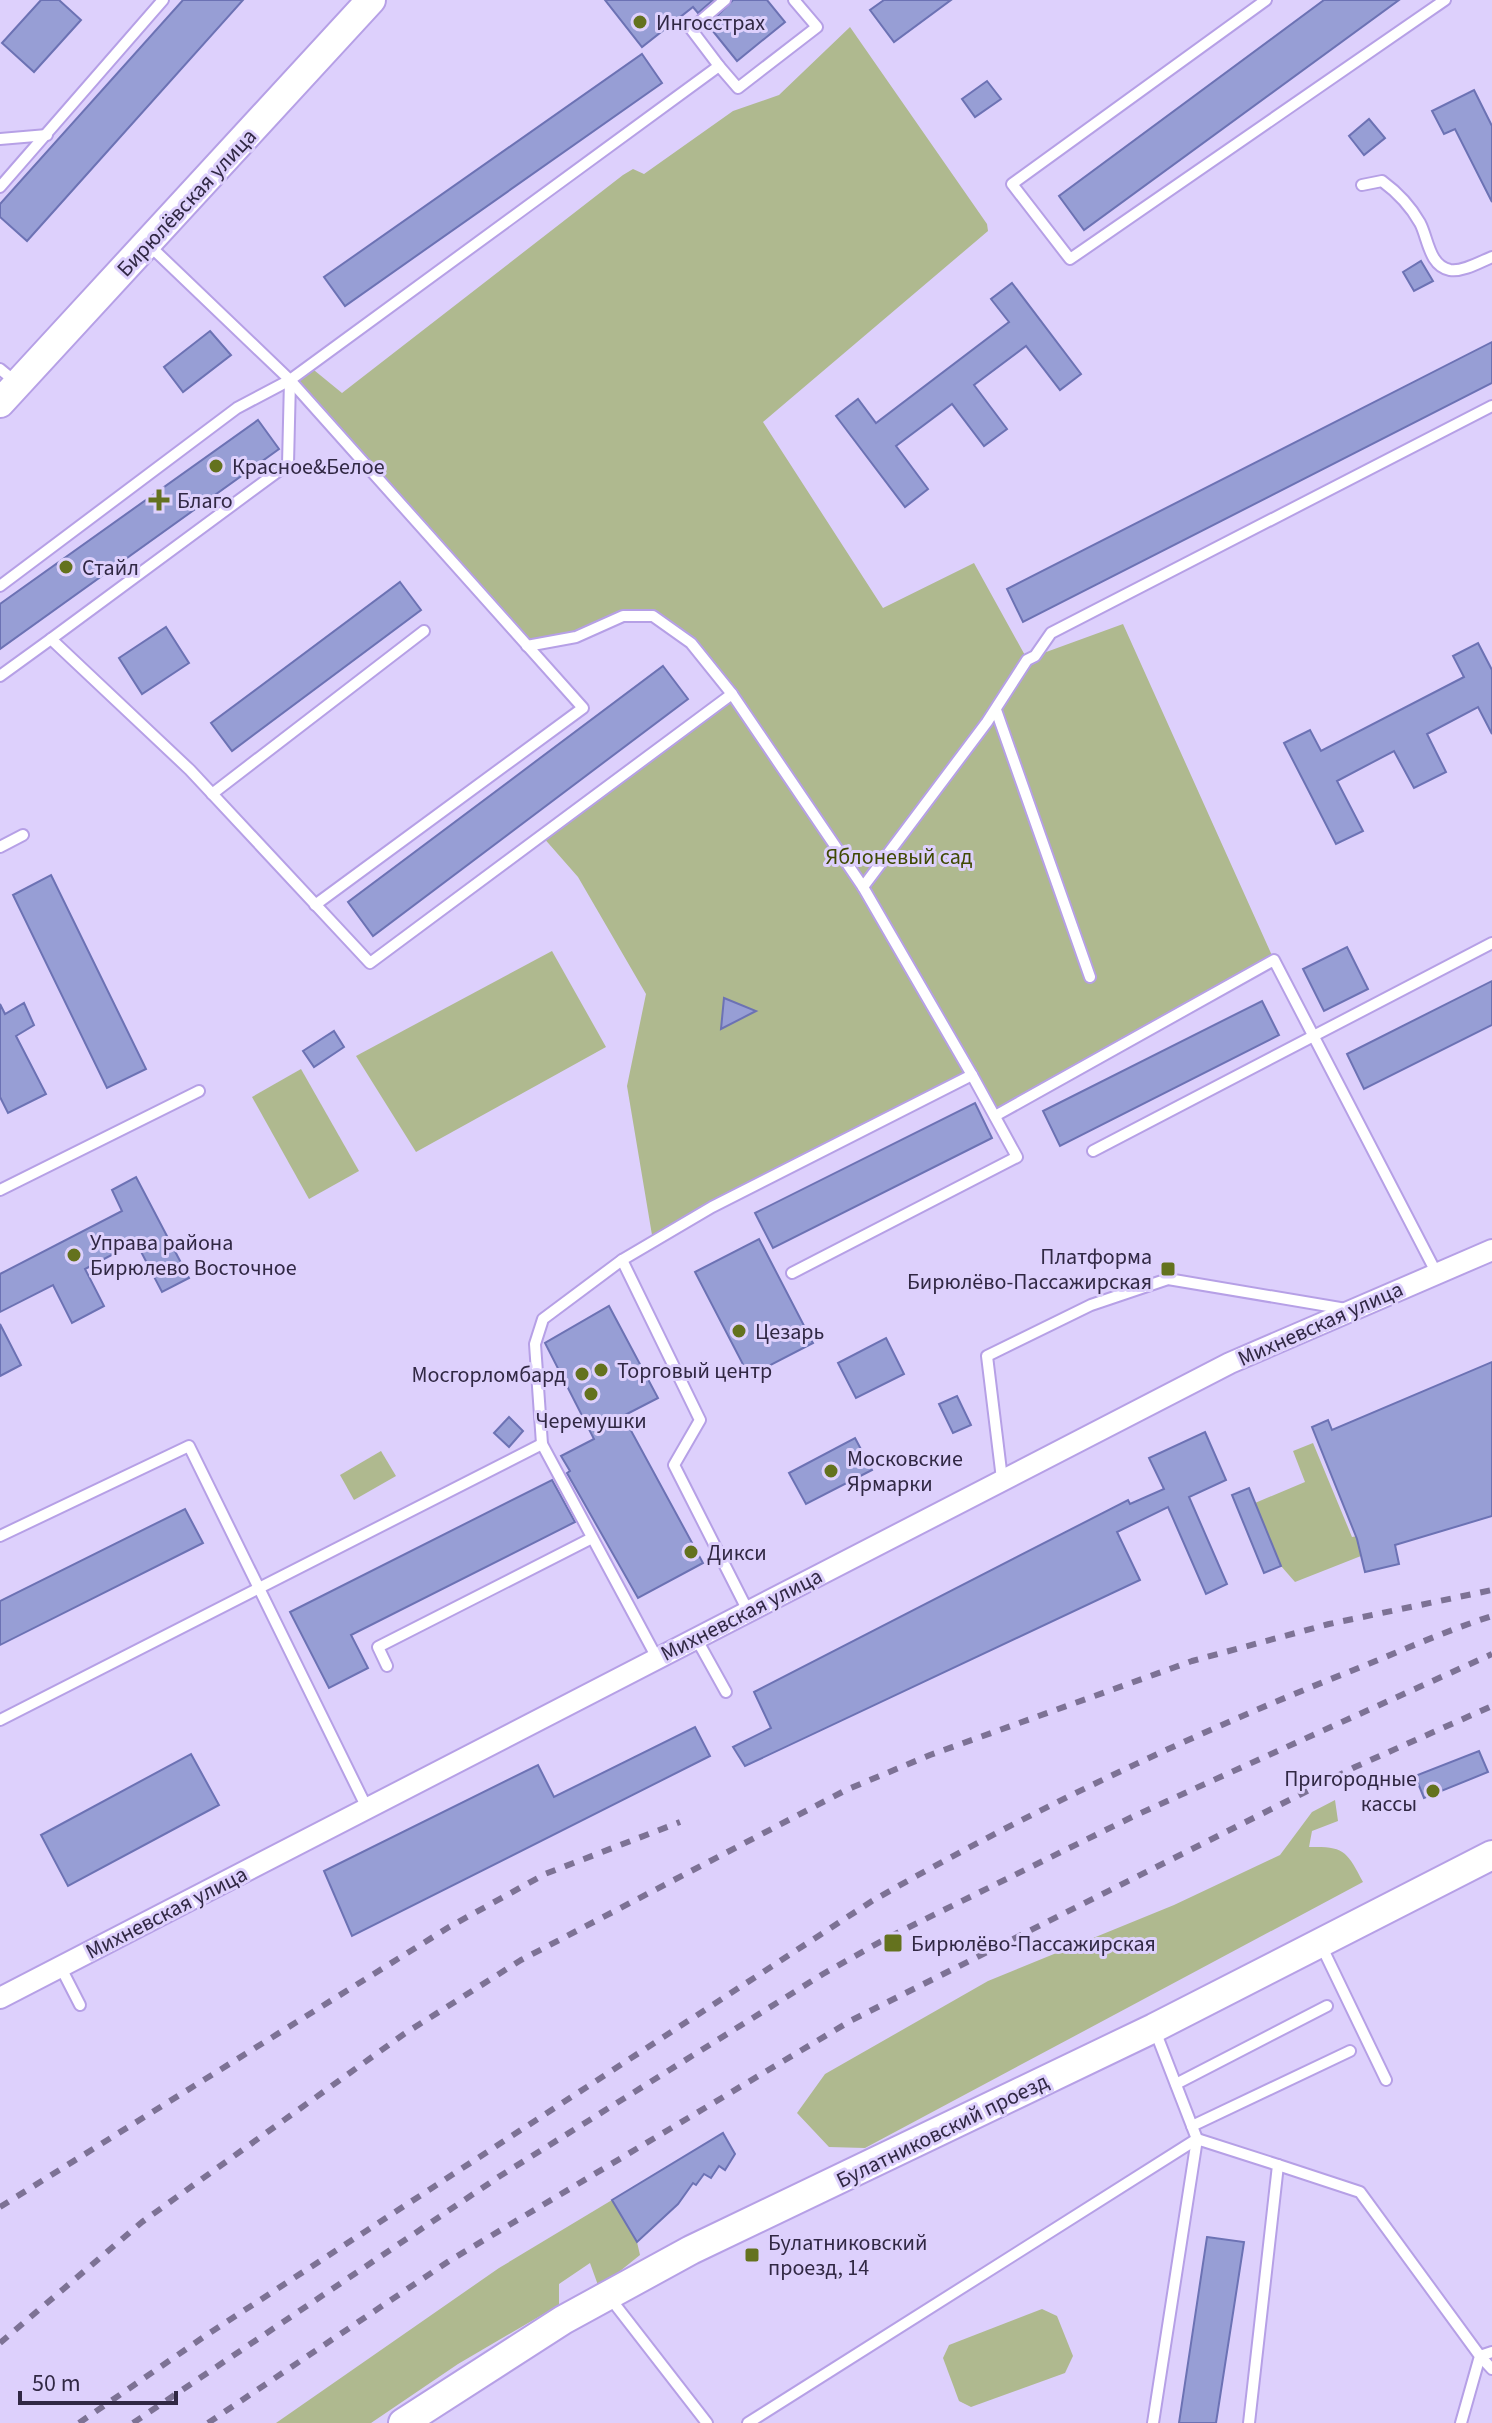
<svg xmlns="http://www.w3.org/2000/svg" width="1492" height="2423" font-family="'Source Sans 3',sans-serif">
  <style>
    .green { fill: #afb98f }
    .building { fill: #979ed5; stroke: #6c72b4; stroke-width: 2 }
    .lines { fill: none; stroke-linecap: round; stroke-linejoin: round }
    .lane-casing { stroke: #b6a0e6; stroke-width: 14 }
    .street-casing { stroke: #b6a0e6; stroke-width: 24 }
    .secondary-casing { stroke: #b6a0e6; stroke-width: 32 }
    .lane { stroke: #fff; stroke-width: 10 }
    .street { stroke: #fff; stroke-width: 20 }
    .secondary { stroke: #fff; stroke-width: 28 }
    .rail { stroke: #7d7295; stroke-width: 6; stroke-dasharray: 10 10; stroke-linecap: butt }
    .poi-dot { fill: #64721e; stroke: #ddd0fc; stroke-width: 3 }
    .labels { text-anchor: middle; stroke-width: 6; stroke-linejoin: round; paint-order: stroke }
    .poi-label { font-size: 22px; fill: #312844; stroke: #ddd0fc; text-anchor: start }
    .street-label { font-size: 22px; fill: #312844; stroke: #ddd0fc }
    .park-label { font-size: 22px; fill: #3f4902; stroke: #ddd0fc }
  </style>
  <rect width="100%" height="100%" fill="#ddd0fc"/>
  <g class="green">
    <path d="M850,27L987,224L988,231L763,422L883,608L974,563L1027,659L1123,624L1274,960L995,1116L973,1075L653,1241L627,1086L646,994L578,877L542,836L731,694L691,643L653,616H623L576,637L527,646L290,380L309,366L342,393L623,175L633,169L644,174L733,111L779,95Z"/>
    <path d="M552,951L606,1047L416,1152L356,1056Z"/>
    <path d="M301,1069L359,1171L309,1199L252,1097Z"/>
    <path d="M1313,1443L1352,1537L1363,1535L1361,1556L1295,1582L1281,1566L1255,1503L1305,1482L1293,1451Z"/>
    <path d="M381,1451L396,1476L354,1500L340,1475Z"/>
    <path d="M1335,1800L1338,1821L1312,1831L1309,1847C1344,1846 1347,1851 1363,1882L865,2148L829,2147L797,2113L825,2074L988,1981L1174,1905L1280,1855L1312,1812Z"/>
    <path d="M612,2200L637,2242L640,2255L599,2288L590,2263L559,2284V2305L458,2364L371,2423H276L499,2268Z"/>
    <path d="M1042,2309L1057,2316L1073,2356L1065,2373L971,2407L959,2401L943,2358L949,2345Z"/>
  </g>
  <g class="building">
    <path d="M41,0H59L81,20L34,72L2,43Z"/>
    <path d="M183,0H243L27,241L0,217V204Z"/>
    <path d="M605,0H713L698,13L693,7L642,47Z"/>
    <path d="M733,0H767L785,22L737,61L708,25Z"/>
    <path d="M884,0H951L894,42L870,10Z"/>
    <path d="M1324,0H1399L1084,230L1059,196Z"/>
    <path d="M642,54L662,83L345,306L324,277Z"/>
    <path d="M987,81L1001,99L975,117L962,99Z"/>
    <path d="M1474,90L1492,126V202L1455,129L1444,134L1432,111Z"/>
    <path d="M1369,119L1385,138L1364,155L1349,136Z"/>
    <path d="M1421,261L1433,281L1414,291L1403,272Z"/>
    <path d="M1012,283L1081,374L1060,390L1026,346L974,385L1007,429L984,446L952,404L896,446L928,489L905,507L836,416L858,399L876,423L1009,322L991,299Z"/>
    <path d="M210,331L231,355L183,392L164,367Z"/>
    <path d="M1492,342V383L1023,622L1007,589Z"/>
    <path d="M258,420L279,449L0,649V604Z"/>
    <path d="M400,582L421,610L232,751L211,723Z"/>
    <path d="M166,627L189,663L142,694L119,658Z"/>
    <path d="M1478,643L1492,670V734L1478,707L1427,734L1446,772L1414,788L1394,751L1337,781L1363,831L1336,844L1284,743L1310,730L1321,751L1464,677L1453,656Z"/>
    <path d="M663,666L688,699L373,936L348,902Z"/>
    <path d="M51,875L146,1069L107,1088L13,895Z"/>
    <path d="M1347,947L1368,989L1324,1011L1303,969Z"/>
    <path d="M1492,981V1025L1364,1089L1347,1054Z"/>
    <path d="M724,998L756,1011L721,1029Z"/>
    <path d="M1262,1001L1279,1035L1060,1146L1043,1111Z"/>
    <path d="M24,1003L34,1025L16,1036L46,1094L8,1113L0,1097V1004L5,1014Z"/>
    <path d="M334,1031L344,1047L314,1067L303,1051Z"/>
    <path d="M975,1103L992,1138L773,1248L755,1213Z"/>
    <path d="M136,1177L189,1278L162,1292L136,1242L85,1269L104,1306L72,1323L53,1285L0,1312V1274L122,1211L112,1190Z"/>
    <path d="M759,1239L813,1343L749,1376L695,1272Z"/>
    <path d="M609,1306L658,1398L623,1416L703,1563L638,1598L567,1473L570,1471L561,1456L594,1439L545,1343Z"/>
    <path d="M0,1324L21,1365L0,1376Z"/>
    <path d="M886,1338L904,1374L856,1398L838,1363Z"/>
    <path d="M1492,1362V1516L1395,1545L1399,1564L1365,1572L1357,1539L1312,1427L1328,1420L1332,1430Z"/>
    <path d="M957,1396L971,1425L953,1433L939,1404Z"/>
    <path d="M509,1417L523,1431L509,1447L494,1433Z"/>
    <path d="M1205,1432L1226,1480L1189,1497L1227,1584L1206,1594L1168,1507L1117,1532L1140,1580L745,1766L733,1747L771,1728L754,1692L1128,1500L1130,1504L1164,1489L1149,1458Z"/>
    <path d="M855,1438L872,1470L806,1504L789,1473Z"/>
    <path d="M552,1480L575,1522L351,1635L368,1668L329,1688L290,1612Z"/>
    <path d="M1249,1488L1281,1566L1264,1573L1232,1495Z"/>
    <path d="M185,1509L203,1543L0,1645V1601Z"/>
    <path d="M695,1727L710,1756L352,1936L324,1871L538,1765L554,1797Z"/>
    <path d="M1479,1751L1488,1772L1424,1798L1415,1776Z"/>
    <path d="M191,1754L219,1805L68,1886L41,1835Z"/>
    <path d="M723,2133L735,2154L725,2170L719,2166L711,2178L704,2174L696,2185L693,2183L678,2204L637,2242L612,2200Z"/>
    <path d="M1207,2237L1244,2242L1216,2423H1179Z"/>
  </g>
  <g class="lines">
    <g class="lane-casing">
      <g id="lane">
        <path d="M1266,0L1012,184L1070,259L1445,0"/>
        <path d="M719,66L738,88L817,27L794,0"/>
        <path d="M0,139L47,135"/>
        <path d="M1362,185L1382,181C1397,192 1411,207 1420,223C1428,238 1429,266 1450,270C1463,272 1480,262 1492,257"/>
        <path d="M0,187L163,0"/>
        <path d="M150,246L290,380L583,708L315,905"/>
        <path d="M0,369L17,383"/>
        <path d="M0,586L237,408L290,380L719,66L691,29L725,0"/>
        <path d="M51,639L288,464L290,380"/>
        <path d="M527,646L576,637L623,616H653L691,643L732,694"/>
        <path d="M0,676L51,639L190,770L370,963L732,694L863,887L972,1075"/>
        <path d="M996,710L1090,977"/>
        <path d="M212,794L424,631"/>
        <path d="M0,847L23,835"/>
        <path d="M863,887L987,722L1027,660L1035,656L1051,633L1492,406"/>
        <path d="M995,1116L1274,960L1436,1272"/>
        <path d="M1093,1151L1492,943"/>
        <path d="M0,1190L199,1091"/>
        <path d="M622,1260L543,1319L535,1344L542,1444L657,1658"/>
        <path d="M1002,1479L987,1356L1091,1305L1168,1279L1346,1309"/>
        <path d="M0,1536L189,1446L367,1808"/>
        <path d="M748,1611L674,1465L700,1420L622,1260L712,1207L972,1075L1017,1157L792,1273"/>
        <path d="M696,1638L726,1692"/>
        <path d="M387,1666L378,1647L592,1538"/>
        <path d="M0,1720L542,1444"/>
        <path d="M1320,1943L1386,2080"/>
        <path d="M60,1966L80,2005"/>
        <path d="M1176,2084L1327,2006"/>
        <path d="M1192,2126L1350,2051"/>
        <path d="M1278,2165L1360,2192L1480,2356L1461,2423"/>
        <path d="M610,2298L707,2423"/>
        <path d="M1492,2352L1480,2356L1492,2369"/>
        <path d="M748,2423L1197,2139L1154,2028"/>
        <path d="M1153,2423L1197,2139L1278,2165L1249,2423"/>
      </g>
    </g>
    <g class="street-casing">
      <path id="street" d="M0,1998L1230,1363L1492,1250"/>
    </g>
    <g class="secondary-casing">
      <g id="secondary">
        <path d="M0,403L371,0"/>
        <path d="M403,2423L563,2320L691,2250L1154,2028L1492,1855"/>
      </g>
    </g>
    <use href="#lane" class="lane"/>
    <use href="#street" class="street"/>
    <use href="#secondary" class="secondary"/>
    <g class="rail">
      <path d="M0,2207L449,1927L545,1874L680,1822"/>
      <path d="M0,2343L142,2222L404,2034L521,1960L846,1790L930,1755L1192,1661L1329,1624L1492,1590"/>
      <path d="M79,2423L208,2334L872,1901C1028,1812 1189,1735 1356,1669C1401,1651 1445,1631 1492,1616"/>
      <path d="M133,2423L500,2176L823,1974L887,1938L1132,1817L1492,1654"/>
      <path d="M208,2423L449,2261L852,2020L1355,1767L1492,1706"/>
    </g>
  </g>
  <g class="poi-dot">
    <circle cx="640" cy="22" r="8"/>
    <circle cx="216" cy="466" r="8"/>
    <path d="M155 488h8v8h8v8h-8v8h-8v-8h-8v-8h8z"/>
    <circle cx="66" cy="567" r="8"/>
    <circle cx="74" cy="1255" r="8"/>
    <rect x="1160" y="1261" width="16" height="16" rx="4"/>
    <circle cx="739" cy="1331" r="8"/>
    <circle cx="601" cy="1370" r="8"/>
    <circle cx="582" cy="1374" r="8"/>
    <circle cx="591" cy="1394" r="8"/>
    <circle cx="831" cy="1471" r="8"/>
    <circle cx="691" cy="1552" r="8"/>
    <circle cx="1433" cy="1791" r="8"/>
    <rect x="883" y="1933" width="20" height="20" rx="4"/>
    <rect x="744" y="2247" width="16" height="16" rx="4"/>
  </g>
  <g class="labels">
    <g class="poi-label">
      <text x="656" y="30">Ингосстрах</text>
      <text x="232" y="474">Красное&amp;Белое</text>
      <text x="177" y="508">Благо</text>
      <text x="82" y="575">Стайл</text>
      <text x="90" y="1250">Управа района<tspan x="90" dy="25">Бирюлево Восточное</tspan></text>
      <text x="1152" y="1264" text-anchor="end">Платформа<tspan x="1152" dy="25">Бирюлёво-Пассажирская</tspan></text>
      <text x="755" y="1339">Цезарь</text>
      <text x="617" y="1378">Торговый центр</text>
      <text x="566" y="1382" text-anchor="end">Мосгорломбард</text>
      <text x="591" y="1428" text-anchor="middle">Черемушки</text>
      <text x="847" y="1466">Московские<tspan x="847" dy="25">Ярмарки</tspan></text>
      <text x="707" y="1560">Дикси</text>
      <text x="1417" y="1786" text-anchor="end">Пригородные<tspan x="1417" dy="25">кассы</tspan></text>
      <text x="911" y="1951">Бирюлёво-Пассажирская</text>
      <text x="768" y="2250">Булатниковский<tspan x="768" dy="25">проезд, 14</tspan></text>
    </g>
    <g class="street-label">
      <text transform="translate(186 202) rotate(-47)" y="8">Бирюлёвская улица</text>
      <text transform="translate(1320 1323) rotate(-24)" y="8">Михневская улица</text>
      <text transform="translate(741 1614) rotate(-27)" y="8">Михневская улица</text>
      <text transform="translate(166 1912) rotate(-27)" y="8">Михневская улица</text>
      <text transform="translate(942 2130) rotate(-26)" y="8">Булатниковский проезд</text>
    </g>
    <g class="park-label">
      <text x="899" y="864">Яблоневый сад</text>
    </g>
  </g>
  <path d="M20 2391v12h156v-12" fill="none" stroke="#312844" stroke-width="4"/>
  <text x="32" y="2391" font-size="24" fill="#312844" stroke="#ddd0fc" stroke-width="6" paint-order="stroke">50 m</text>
</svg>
